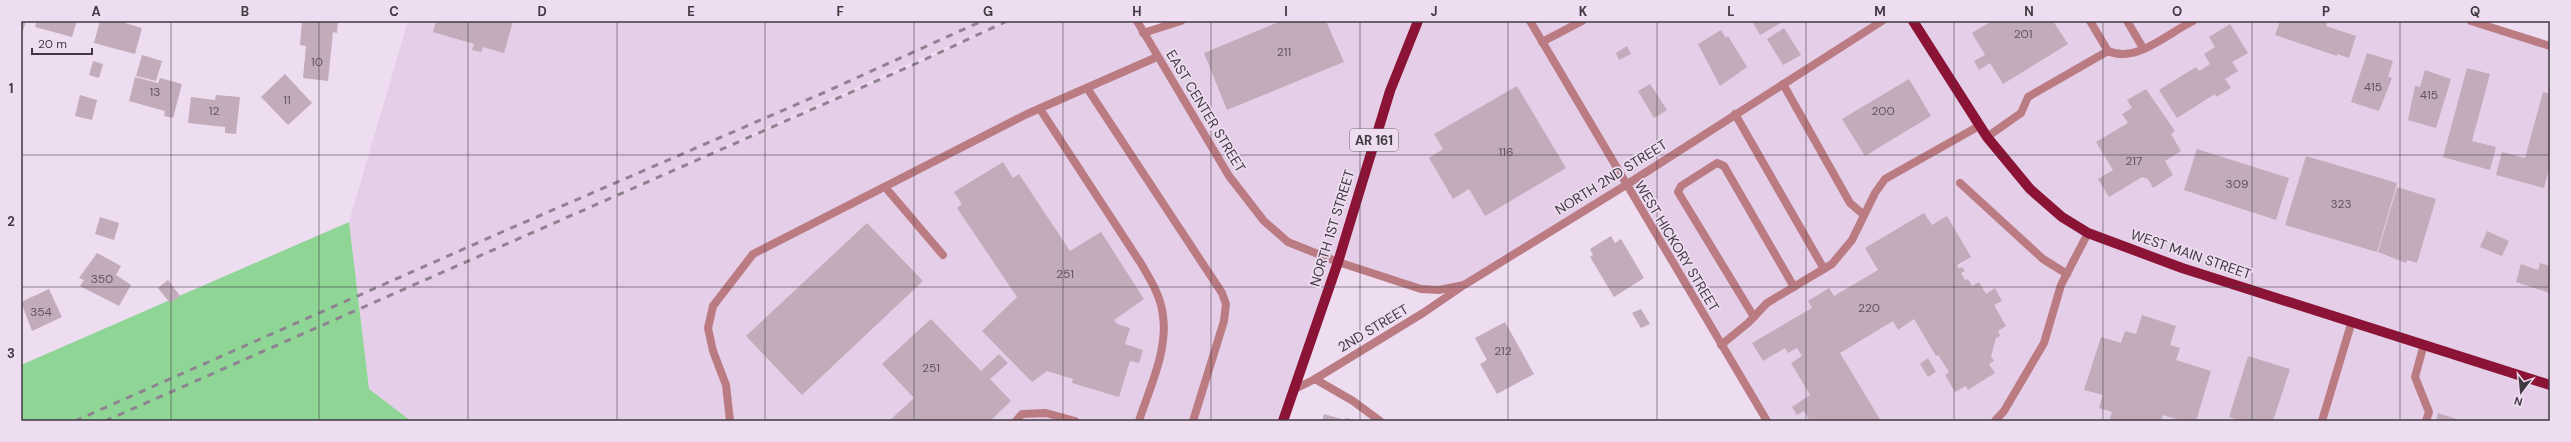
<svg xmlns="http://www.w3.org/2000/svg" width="2571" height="442" font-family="'DM Sans',sans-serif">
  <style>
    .built { fill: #e5cee7 }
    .green { fill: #8ed596 }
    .building { fill: #c2abba }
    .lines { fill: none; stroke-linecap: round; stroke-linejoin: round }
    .service { stroke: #bb7b83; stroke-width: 8 }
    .minor { stroke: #bb7b83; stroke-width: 8 }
    .primary { stroke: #8b1336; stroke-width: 10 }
    .rail { stroke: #8f8391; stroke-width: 3; stroke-dasharray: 7 7; stroke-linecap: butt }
    .grid { fill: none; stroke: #403941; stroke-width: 1; stroke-opacity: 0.55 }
    .labels { text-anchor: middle; stroke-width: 3.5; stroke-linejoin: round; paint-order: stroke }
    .number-label { font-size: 12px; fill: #60565f }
    .shield { fill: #eedcf0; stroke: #746a76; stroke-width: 1 }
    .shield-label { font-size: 13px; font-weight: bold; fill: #403941 }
    .street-label { font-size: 14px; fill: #403941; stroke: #eedcf0 }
    .neatline { fill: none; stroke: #403941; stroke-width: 1.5 }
    .grid-label { font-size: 13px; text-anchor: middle; font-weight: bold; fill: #403941 }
  </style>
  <rect width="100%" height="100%" fill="#eedcf0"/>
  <path class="built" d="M408,21H1004L452,268L915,64L1007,21H1137L1144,33L1181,21H2471L2550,46V421H1768L1626,185L1464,285L1439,290L1338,262L1283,421H411L369,390L349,222Z"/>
  <path class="green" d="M349,222L369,389L411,421H21V365Z"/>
  <g class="building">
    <path d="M21,21H26L21,37Z"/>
    <path d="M37,21H77L72,37L35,27Z"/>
    <path d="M100,21H118L142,28L135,54L94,43Z"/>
    <path d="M302,21L338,22L337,33L333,32L328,81L303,78L306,46L300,45Z"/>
    <path d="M436,21H513L504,53L483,47L481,52L472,50L474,44L433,32Z"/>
    <path d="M1281,21H1326L1344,62L1227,110L1204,53Z"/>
    <path d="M1752,21H1780L1781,23L1760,35Z"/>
    <path d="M1992,21H2053L2068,44L2003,84L1990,63L1979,70L1974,61L1985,55L1972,33Z"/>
    <path d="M2280,21H2328L2326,26L2356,36L2349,58L2337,54V56L2275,35Z"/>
    <path d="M2230,24L2248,53L2232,62L2238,71L2225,79L2231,88L2216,97L2215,94L2177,118L2159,90L2196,67L2199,71L2210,64L2204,54L2215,47L2209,37Z"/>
    <path d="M1784,28L1801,55L1783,65L1767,39Z"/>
    <path d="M1721,30L1726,38L1728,36L1747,67L1720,86L1698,44Z"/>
    <path d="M1627,46L1631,54L1619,60L1616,53Z"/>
    <path d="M2367,53L2393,61L2388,77L2392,78L2379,111L2351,102Z"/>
    <path d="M142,55L162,61L156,81L136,76Z"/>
    <path d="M93,61L103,64L99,78L89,75Z"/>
    <path d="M2467,68L2490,74L2472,141L2496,147L2490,170L2443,157Z"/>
    <path d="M2425,70L2451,79L2436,128L2408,120L2415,86L2420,87Z"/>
    <path d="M285,74L312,103L288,125L261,97Z"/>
    <path d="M135,77L158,83L160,78L182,84L173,118L164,116L165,111L129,101Z"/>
    <path d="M1909,79L1931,116L1865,156L1842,119Z"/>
    <path d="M1650,84L1667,110L1654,118L1638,91Z"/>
    <path d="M1517,86L1566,168L1485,216L1469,189L1453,199L1429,158L1443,149L1434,134Z"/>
    <path d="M2146,89L2175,131L2171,134L2181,151L2165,161L2173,175L2153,188L2148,179L2142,177L2109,197L2098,179L2113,170L2096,142L2128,123L2122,114L2132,108L2127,100Z"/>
    <path d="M2543,92L2550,94V164L2544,188L2496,175L2502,152L2525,158Z"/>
    <path d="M80,95L97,100L92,120L75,116Z"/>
    <path d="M216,95L240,97L236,134L225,133V127L188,123L191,97L215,100Z"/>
    <path d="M2197,149L2289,178L2276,220L2184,190Z"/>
    <path d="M2306,156L2397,183L2377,252L2285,225Z"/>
    <path d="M1003,162L1013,178L1019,174L1070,251L1101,232L1144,299L1114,320L1117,324L1130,328L1125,344L1143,350L1139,363L1130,361L1119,397L1072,383L1073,379L1047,371L1032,382L982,331L1017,297L957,208L962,204L954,192Z"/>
    <path d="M2397,187L2436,199L2417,263L2407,260L2406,263L2378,252Z"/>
    <path d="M1924,213L1932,225L1947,216L1971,257L1957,265L1959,269L1962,267L1965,271L1961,273L1965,280L1968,279L1972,286L1979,282L1986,294L1995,288L2002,301L1994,305L2006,326L1998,331L2000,336L1996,338L1991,356L1994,361L1989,364L1995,373L1968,390L1966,386L1955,392L1945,375L1949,372L1938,355L1936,356L1914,319L1898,330L1893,321L1840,353L1881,421H1810L1804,411L1797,415L1792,407L1810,395L1791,363L1802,356L1797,348L1788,353L1785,348L1763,361L1752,343L1812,308L1808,301L1829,288L1834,296L1878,270L1865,248Z"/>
    <path d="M100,217L119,223L114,240L95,234Z"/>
    <path d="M867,223L923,281L802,395L746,336Z"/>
    <path d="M2487,231L2509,241L2502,256L2480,247Z"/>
    <path d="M1611,236L1615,243L1621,239L1644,278L1614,297L1590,257L1593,255L1590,249Z"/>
    <path d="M97,253L121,266L116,275L131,285L119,306L80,286L84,280L79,278Z"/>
    <path d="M2540,263L2550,266V293L2516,282L2521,264L2538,270Z"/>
    <path d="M168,280L180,296L170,303L158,288Z"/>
    <path d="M49,289L62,317L32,331L21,302Z"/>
    <path d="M1641,309L1650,324L1641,328L1632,313Z"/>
    <path d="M2142,315L2176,326L2170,345L2180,348L2176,360L2211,371L2196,421H2182L2163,415L2161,421H2109L2112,412L2099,408L2103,395L2084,390L2101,337L2121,343L2125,331L2136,334Z"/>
    <path d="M931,319L981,371L999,354L1008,363L990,379L1011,401L990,421H889L914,398L882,364Z"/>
    <path d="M1505,322L1534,374L1497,394L1480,364L1487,360L1475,338Z"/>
    <path d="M2248,356L2290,369L2273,421H2242L2229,417Z"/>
    <path d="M1928,358L1936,372L1928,377L1920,364Z"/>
    <path d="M2438,413L2463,421H2436Z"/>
    <path d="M1324,414L1345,420V418L1351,419L1350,421H1322Z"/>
  </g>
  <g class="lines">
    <g class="service">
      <path d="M2090,21L2108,51"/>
      <path d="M2127,21L2143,48"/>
      <path d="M1542,42L1582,21"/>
      <path d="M1783,84L1850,203L1864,215"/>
      <path d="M1087,88L1222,293L1226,304L1224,321L1193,421"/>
      <path d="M1040,109L1140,262C1150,279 1161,296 1163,316C1168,351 1149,389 1139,421"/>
      <path d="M1735,114L1824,269"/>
      <path d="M1987,137L2021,113L2028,97L2108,51C2136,64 2168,33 2193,21"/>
      <path d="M1960,183L2043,259L2067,274"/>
      <path d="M885,187L943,255"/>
      <path d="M1754,317L1678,192L1681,186L1717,163L1724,166L1794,287"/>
      <path d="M2424,344L2415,377L2429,412L2426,421"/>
      <path d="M1721,345L1748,323L1767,303L1832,264L1852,240L1875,193L1885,179L1979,126"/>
      <path d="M1315,379L1353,401L1380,421"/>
      <path d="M730,421L726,385L713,351L708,328L713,306L753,254L1027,114L1157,57"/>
      <path d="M1016,421L1022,414L1046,413L1075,421"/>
      <path d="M1995,421L2004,411L2044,343L2061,285L2088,233"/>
    </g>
    <g class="minor">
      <path d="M1137,21L1229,176L1264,221L1288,242L1338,262L1421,289L1439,290L1464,285L1626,185L1882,21"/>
      <path d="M1530,21L1767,421"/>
      <path d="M2471,21L2550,46"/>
      <path d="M1143,33L1181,21"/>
      <path d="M1293,390L1315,379L1423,313L1461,287"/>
      <path d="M2322,421L2352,321"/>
    </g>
    <g class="primary">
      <path d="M1913,21L1987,137L2030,189L2062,217L2088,233L2182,268L2550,385"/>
      <path d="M1283,421L1338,262L1390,91L1418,21"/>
    </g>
    <g class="rail">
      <path d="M75,421L502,232L823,93L982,21"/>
      <path d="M105,421L915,64L1007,21"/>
    </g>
  </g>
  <path class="grid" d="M171,21V421M319,21V421M468,21V421M617,21V421M765,21V421M914,21V421M1063,21V421M1211,21V421M1360,21V421M1508,21V421M1657,21V421M1806,21V421M1954,21V421M2103,21V421M2252,21V421M2400,21V421M21,155H2550M21,287H2550"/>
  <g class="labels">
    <g class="number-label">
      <text x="2023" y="38">201</text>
      <text x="1284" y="56">211</text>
      <text x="317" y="66">10</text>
      <text x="2373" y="91">415</text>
      <text x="155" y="96">13</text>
      <text x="2429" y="99">415</text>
      <text x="287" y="104">11</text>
      <text x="214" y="115">12</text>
      <text x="1883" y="115">200</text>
      <text x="1506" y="156">116</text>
      <text x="2134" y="165">217</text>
      <text x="2237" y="188">309</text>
      <text x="2341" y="208">323</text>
      <text x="1065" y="278">251</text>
      <text x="102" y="283">350</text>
      <text x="1869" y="312">220</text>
      <text x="41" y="316">354</text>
      <text x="1503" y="355">212</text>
      <text x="931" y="372">251</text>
    </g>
    <rect class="shield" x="1350" y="129" width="48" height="22" rx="3"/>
    <g class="shield-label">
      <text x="1374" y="145">AR 161</text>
    </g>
    <g class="street-label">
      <text transform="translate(1206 111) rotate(59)" y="5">EAST CENTER STREET</text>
      <text transform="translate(1611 177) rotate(-32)" y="5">NORTH 2ND STREET</text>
      <text transform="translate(1332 228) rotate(-73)" y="5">NORTH 1ST STREET</text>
      <text transform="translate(1677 246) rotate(59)" y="5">WEST HICKORY STREET</text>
      <text transform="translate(2191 254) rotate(19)" y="5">WEST MAIN STREET</text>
      <text transform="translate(1373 328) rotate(-31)" y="5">2ND STREET</text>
    </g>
  </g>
  <rect width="2571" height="442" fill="none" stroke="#eedcf0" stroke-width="44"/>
  <g transform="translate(2521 392) rotate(196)" stroke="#eedcf0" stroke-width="3" paint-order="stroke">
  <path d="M0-3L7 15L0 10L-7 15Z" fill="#403941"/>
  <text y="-6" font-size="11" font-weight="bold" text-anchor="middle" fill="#403941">N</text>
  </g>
  <path d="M32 48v6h60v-6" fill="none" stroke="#403941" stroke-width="2"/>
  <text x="38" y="48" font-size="12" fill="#403941" stroke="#eedcf0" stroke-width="3" paint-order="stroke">20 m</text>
  <rect x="22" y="22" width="2527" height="398" class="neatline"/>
  <g class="grid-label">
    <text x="96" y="16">A</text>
    <text x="245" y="16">B</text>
    <text x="394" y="16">C</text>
    <text x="542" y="16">D</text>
    <text x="691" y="16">E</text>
    <text x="840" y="16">F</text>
    <text x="988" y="16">G</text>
    <text x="1137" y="16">H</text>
    <text x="1286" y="16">I</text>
    <text x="1434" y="16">J</text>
    <text x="1583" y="16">K</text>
    <text x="1731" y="16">L</text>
    <text x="1880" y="16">M</text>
    <text x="2029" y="16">N</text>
    <text x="2177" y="16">O</text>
    <text x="2326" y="16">P</text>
    <text x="2475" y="16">Q</text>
    <text x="11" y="93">1</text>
    <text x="11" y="226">2</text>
    <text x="11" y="358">3</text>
  </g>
</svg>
